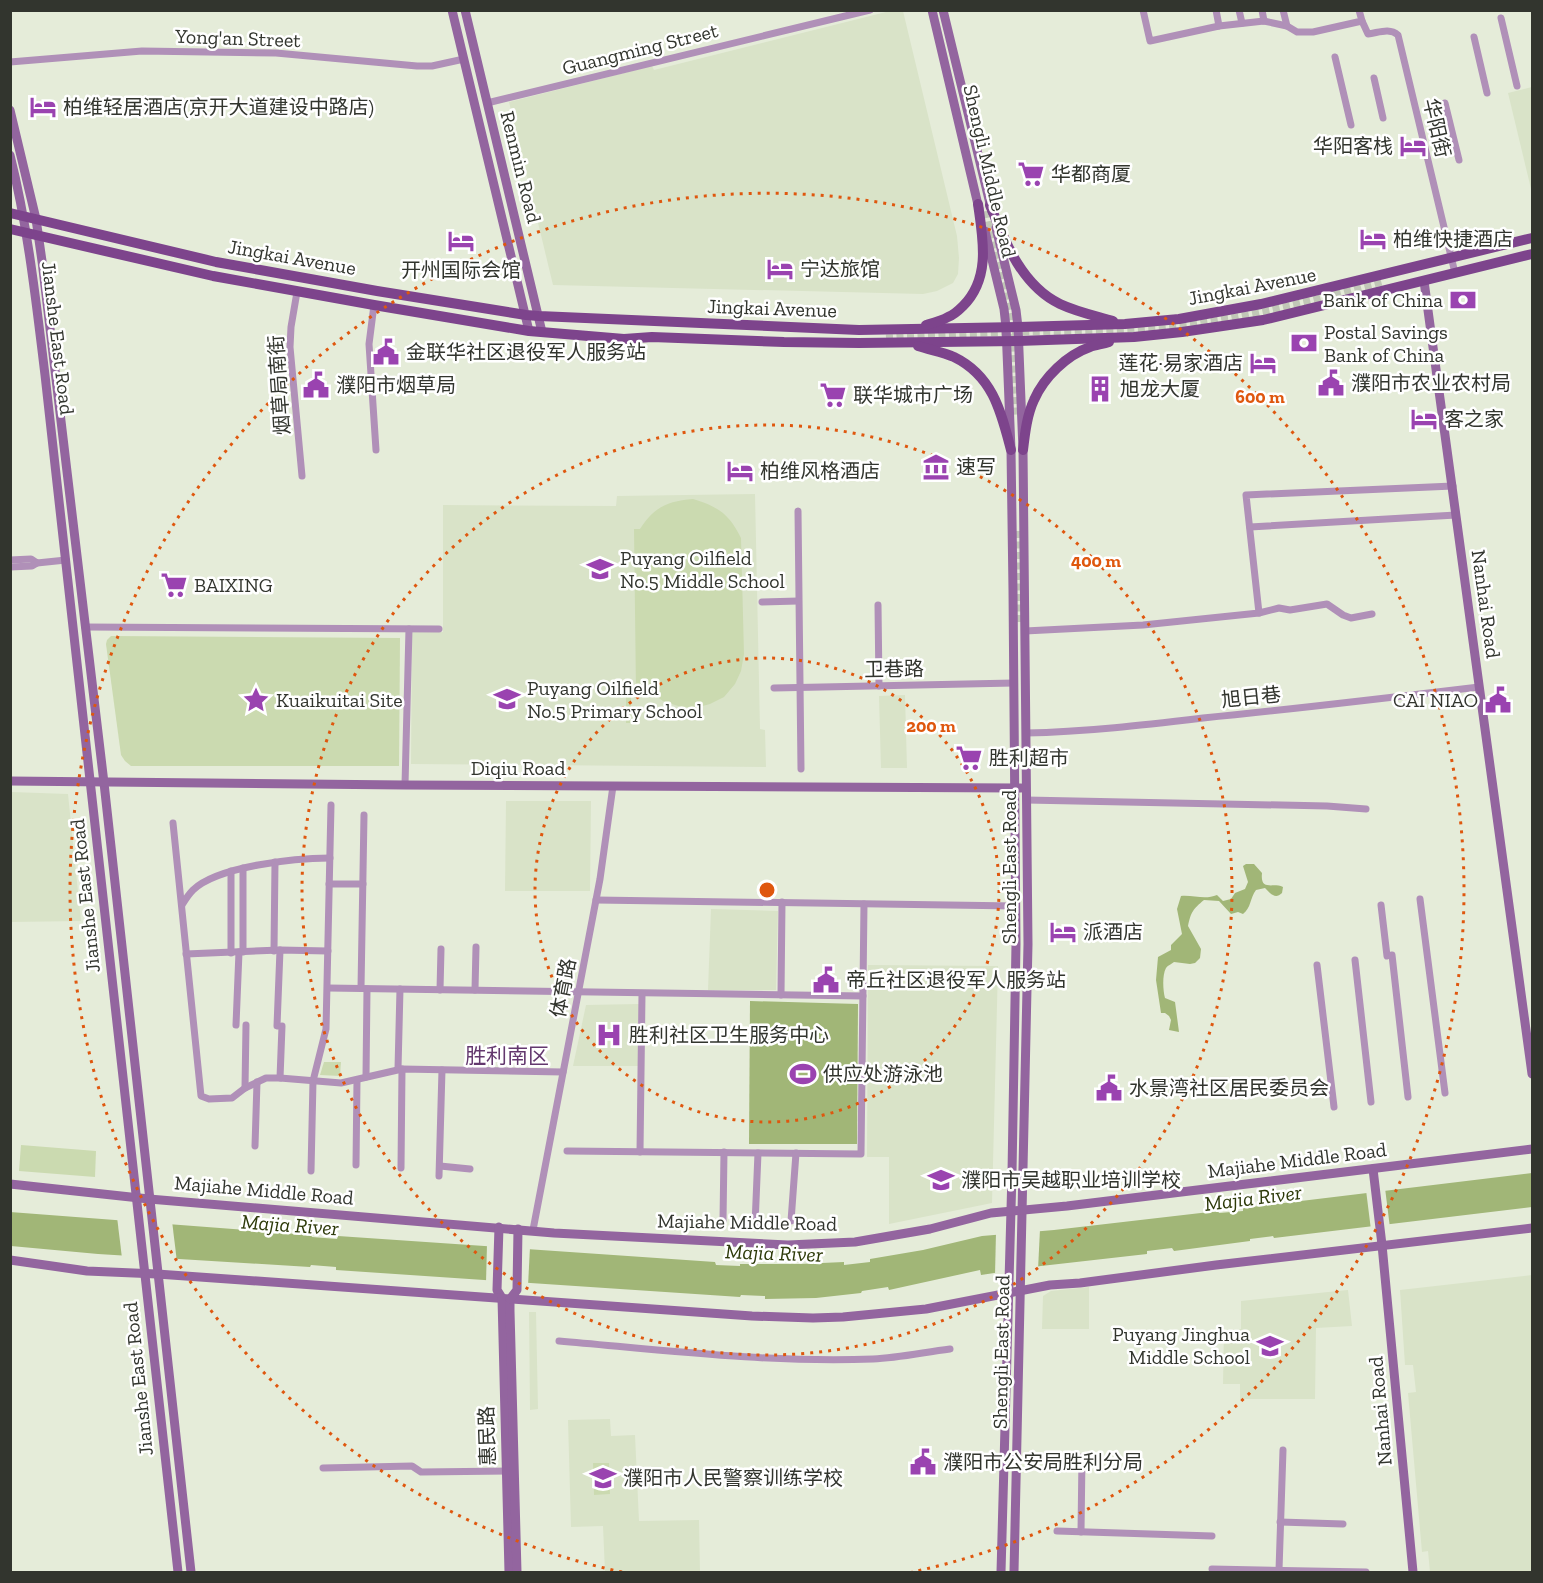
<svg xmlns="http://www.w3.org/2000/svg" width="1543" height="1583" font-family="'Zilla Slab','Noto Sans SC',serif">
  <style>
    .built { fill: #d9e3c8 }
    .green { fill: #cbdab0 }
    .water { fill: #a1b677 }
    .pier { fill: #e5ecd9 }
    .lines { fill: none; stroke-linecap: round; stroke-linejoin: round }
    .street-tunnel { stroke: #c1c7b7; stroke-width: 7; stroke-dasharray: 7 3.5; stroke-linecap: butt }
    .street { stroke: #b090b8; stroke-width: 7 }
    .secondary { stroke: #93659f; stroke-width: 9 }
    .primary { stroke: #7d448c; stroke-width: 10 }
    .ring { fill: none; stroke: #df570e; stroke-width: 3; stroke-dasharray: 3 6 }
    .labels { text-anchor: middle; stroke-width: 5; stroke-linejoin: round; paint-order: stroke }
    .street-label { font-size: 20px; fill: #32352e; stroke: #fff }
    .poi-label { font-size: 20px; fill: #32352e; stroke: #fff; text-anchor: start }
    .neighbourhood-label { font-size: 21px; fill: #63386e; stroke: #fff }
    .water-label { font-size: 21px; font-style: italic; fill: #2d3a09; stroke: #fff }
    .centre { fill: #df570e; stroke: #fff; stroke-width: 3 }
    .ring-label { font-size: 18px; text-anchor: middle; font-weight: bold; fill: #df570e; stroke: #fff; stroke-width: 5; stroke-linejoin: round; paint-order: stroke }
  </style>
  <rect width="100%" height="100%" fill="#e5ecd9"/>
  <g class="built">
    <path d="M890,11H903L957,236L959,258L958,274L953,283L937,291L923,294L553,285L509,102L652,66L654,70Z"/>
    <path d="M1532,87V193L1508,93Z"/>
    <path d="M755,494L760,729L765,730L766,767L411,764L412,632H443V505L616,506L617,496Z"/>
    <path d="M905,695L907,768H881L879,696Z"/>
    <path d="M11,792L68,794L81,921L11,922Z"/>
    <path d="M506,801H591L590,891H505Z"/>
    <path d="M711,909L778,911L776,990H708Z"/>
    <path d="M868,965L998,966L992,1203L889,1224V1157H867Z"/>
    <path d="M639,1004L638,1066H573L586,1005Z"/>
    <path d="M1532,1275V1572H1430L1428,1551L1422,1552L1408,1393L1416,1392L1413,1365H1405L1400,1290Z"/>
    <path d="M1089,1287V1329H1042L1043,1296L1051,1291Z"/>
    <path d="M1348,1290L1352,1326L1316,1328L1315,1399H1240V1384H1223L1224,1330L1241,1329V1301Z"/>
    <path d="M529,1312H536L538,1409L530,1410Z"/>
    <path d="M610,1419L611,1436L635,1435L639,1521L699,1520L700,1572H605L603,1526L571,1527L568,1420Z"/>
  </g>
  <g class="green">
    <path d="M693,499C719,507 729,514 741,538L744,654L741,671L735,684L724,697L710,704L695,708L678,706L663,701L650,692H636L634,529H640C654,507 668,501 693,499Z"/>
    <path d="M111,636L400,638L399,766H131L125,761L121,755L106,644L107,640Z"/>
    <rect x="626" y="693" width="5" height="30"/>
    <path d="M324,1062H341L340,1076L320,1075Z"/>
    <path d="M21,1145L96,1151L95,1177L19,1171Z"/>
    <path d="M593,1463H609L610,1494L594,1495Z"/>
  </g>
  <g class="water">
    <path d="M1246,864H1254L1262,873C1260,892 1273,882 1283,887L1282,893C1275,900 1270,893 1265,888L1256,890C1250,898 1251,908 1243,914L1238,912L1231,914L1219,901L1204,900C1193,909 1191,912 1188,926L1201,949L1200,958L1195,963L1190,964L1174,962C1172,964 1168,965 1166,968C1162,975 1163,991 1165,998L1175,1002L1179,1032L1169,1030L1171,1020L1169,1016L1165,1013H1161L1156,980L1158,957L1171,950V945L1182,934L1177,909L1181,896C1194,895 1205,900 1217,895L1223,901L1231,899L1235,893L1245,889L1248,882L1243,866Z"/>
    <path d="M750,1001L858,1004L857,1144H749Z"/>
    <path d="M1532,1173V1207L1274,1238L1273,1236L1250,1239V1241L1174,1251L1172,1248L1147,1251V1254L1041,1266L981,1275L980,1270L889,1290L888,1287L862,1291L861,1293L816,1298L765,1299V1296L741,1295L740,1297L336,1270V1267L311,1265L310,1267L98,1254L11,1246L10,1212L311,1235L312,1237L337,1239L338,1236L715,1262L716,1265L740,1266V1264H800L844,1262V1265L870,1262V1259L923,1250L982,1236L1054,1230L1218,1211L1219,1213L1243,1211V1208Z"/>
  </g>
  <g class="pier">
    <path d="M1385,1188L1390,1228L1371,1230L1366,1190Z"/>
    <path d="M117,1217L172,1221L177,1262L122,1258Z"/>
    <path d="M1040,1229L1038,1270L995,1276L996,1232Z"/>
    <path d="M487,1244L530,1247L528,1286L486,1283Z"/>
  </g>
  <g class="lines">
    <g class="street-tunnel">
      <path d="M986,211L1009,311L1012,332L1014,415"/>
      <path d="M886,338C929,336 971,333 1014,332C1068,331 1123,332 1178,326C1247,318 1315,300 1382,282"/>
      <path d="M1017,531L1019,624"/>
    </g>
    <g class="street">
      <path d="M1143,10L1150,41L1219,26L1264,21L1287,26L1297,32H1313L1362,21L1359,10"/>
      <path d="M1216,10L1219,26"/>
      <path d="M1239,10L1242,23"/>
      <path d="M1262,10L1264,21"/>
      <path d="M1283,10L1287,26"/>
      <path d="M1501,18L1517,86"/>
      <path d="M1362,21L1368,34C1378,33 1389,27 1398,35L1455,273"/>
      <path d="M1474,37L1487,93"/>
      <path d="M1335,57L1351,125"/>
      <path d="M10,62L142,51L276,53L417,66H432L464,59"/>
      <path d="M1374,78L1383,118"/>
      <path d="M487,103L870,10"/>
      <path d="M1445,103L1459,160"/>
      <path d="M297,292L291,327L290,347L302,476"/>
      <path d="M374,305L369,344L376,450"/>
      <path d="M798,511L801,769"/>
      <path d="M1250,527L1456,515"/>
      <path d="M10,560L31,559L37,563L66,560"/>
      <path d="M10,567L32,566L37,563"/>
      <path d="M762,602L798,601"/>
      <path d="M878,605L879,686"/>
      <path d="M1259,613L1279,608L1290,610L1327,604L1343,615L1351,618L1372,614"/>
      <path d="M85,627L439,629"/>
      <path d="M1025,631L1143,625L1259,613L1246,495L1453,486"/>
      <path d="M774,688L1014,683"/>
      <path d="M1026,733C1085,732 1144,725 1203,718C1295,709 1387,698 1479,687"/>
      <path d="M405,785L409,629"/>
      <path d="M1026,800L1327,806L1366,809"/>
      <path d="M173,823L201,1096L209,1099L232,1098L245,1088L266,1078H280L341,1083L402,1069L563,1072"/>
      <path d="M329,884H363"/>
      <path d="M1420,899L1445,1093"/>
      <path d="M596,900L1016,906"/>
      <path d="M182,905C185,900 189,894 193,890C218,866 296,858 330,858"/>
      <path d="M1381,905L1387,956"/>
      <path d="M274,951L275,862"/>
      <path d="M243,952V868"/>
      <path d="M231,953V871"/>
      <path d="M186,954L280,950L328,951"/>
      <path d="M1392,955L1408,1097"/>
      <path d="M1355,960L1371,1102"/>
      <path d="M1317,965L1334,1107"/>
      <path d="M328,988L863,996"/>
      <path d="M361,988L364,815"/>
      <path d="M440,990L441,949"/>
      <path d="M475,990L476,947"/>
      <path d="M781,995L782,902"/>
      <path d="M236,1025L239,952"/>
      <path d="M277,1026L280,950"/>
      <path d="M398,1069L400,989"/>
      <path d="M366,1077L367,989"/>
      <path d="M280,1078L282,1026"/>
      <path d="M245,1088L246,1025"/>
      <path d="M255,1146L257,1082"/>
      <path d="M567,1151L861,1154L864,904"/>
      <path d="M640,1152L642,994"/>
      <path d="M356,1165L357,1080"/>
      <path d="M440,1166L470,1169"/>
      <path d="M401,1168L402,1069"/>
      <path d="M311,1171L313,1081L326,1029L331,805"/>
      <path d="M439,1176L442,1070"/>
      <path d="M723,1221L724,1152"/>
      <path d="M791,1221L796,1153"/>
      <path d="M755,1225L758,1153"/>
      <path d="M533,1230L600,879L613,786"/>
      <path d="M559,1341C663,1350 768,1363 873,1359C899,1358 925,1352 950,1349"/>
      <path d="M323,1468L412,1466L421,1472L509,1471"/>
      <path d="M1280,1522L1343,1524"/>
      <path d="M1057,1531L1212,1536"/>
      <path d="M1081,1532L1082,1457"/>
      <path d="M1212,1569L1366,1572"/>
      <path d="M1279,1570L1283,1450"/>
    </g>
    <g class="secondary">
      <path d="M452,10L529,331"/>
      <path d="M465,10L542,332"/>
      <path d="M932,10L979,209"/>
      <path d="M943,10L992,212"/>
      <path d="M10,110L36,219L42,261L104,783L191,1572"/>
      <path d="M10,155C28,227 36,301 45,375L178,1572"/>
      <path d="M996,228L1016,310L1018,327L1023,450L1028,944L1014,1572"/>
      <path d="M985,231L1004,309L1006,327L1011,450L1013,590L1016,944L1012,1173L1001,1572"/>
      <path d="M1424,281L1532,1074"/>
      <path d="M10,781L405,785L1021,788"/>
      <path d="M1373,1169L1382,1245L1413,1572"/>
      <path d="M10,1184L149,1199L554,1233L788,1245L855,1242L930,1229L991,1213L1067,1206L1532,1149"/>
      <path d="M499,1227L497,1290L502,1298"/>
      <path d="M10,1260L87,1271L157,1274L752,1316L813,1318L843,1317L926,1309L1050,1285L1080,1283L1216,1265L1532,1228"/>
      <path d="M502,1298L509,1572"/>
      <path d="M510,1299V1311L517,1572"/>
      <path d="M510,1299L517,1290L518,1229"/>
    </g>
    <g class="primary">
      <path d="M990,205C1005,242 1022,286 1060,304C1077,312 1096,316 1113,321"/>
      <path d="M10,213L216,262L377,291L526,315L539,316L859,330L1018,327L1125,324L1179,319L1261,304L1532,238"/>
      <path d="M10,229L213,276L374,305L529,331L624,339L652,337L784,342L859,343L1018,341L1134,337L1182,332L1263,320L1532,254"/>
      <path d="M926,325C933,323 941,321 948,317C954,315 959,310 963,306C991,278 983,239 978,204"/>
      <path d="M918,346C930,350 943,352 954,357C993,376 1001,412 1011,450"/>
      <path d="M1023,450C1025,433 1027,415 1034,400C1044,377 1067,355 1090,347C1096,345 1103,344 1109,342"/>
    </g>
  </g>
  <g class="ring">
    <circle cx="767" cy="890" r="232"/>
    <circle cx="767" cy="890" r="465"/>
    <path d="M622 1572A697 697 0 1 1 912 1572"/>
  </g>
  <defs>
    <g id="hotel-bare" transform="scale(2.07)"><path d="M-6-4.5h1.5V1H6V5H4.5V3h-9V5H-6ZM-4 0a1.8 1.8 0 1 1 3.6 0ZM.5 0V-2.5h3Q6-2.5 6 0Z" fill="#9a43b0" stroke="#fff" stroke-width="2.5" paint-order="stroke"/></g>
    <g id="supermarket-bare" transform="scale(2.07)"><path d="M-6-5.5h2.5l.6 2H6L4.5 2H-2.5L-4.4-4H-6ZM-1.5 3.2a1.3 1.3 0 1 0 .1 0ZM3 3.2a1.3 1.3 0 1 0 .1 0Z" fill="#9a43b0" stroke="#fff" stroke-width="2.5" paint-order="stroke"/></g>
    <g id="bank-bare" transform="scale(2.07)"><path d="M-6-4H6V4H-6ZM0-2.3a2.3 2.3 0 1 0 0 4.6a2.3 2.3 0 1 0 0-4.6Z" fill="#9a43b0" stroke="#fff" stroke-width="2.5" paint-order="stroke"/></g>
    <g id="civic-bare" transform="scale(2.07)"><path d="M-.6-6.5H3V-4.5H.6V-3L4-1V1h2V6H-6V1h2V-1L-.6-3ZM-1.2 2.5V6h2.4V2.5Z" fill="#9a43b0" stroke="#fff" stroke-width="2.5" paint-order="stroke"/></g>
    <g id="building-bare" transform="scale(2.07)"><path d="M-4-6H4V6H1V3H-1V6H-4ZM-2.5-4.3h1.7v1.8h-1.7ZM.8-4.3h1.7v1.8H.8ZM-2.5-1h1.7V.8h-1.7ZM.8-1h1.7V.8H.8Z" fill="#9a43b0" stroke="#fff" stroke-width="2.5" paint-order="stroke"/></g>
    <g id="museum-bare" transform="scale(2.07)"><path d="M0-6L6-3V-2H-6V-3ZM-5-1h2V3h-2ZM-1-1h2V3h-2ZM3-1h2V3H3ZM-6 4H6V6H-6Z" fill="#9a43b0" stroke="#fff" stroke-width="2.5" paint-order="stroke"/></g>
    <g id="school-bare" transform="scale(2.07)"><path d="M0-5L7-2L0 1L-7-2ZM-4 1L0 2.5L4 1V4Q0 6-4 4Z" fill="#9a43b0" stroke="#fff" stroke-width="2.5" paint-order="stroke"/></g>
    <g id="sight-bare" transform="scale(2.07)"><path d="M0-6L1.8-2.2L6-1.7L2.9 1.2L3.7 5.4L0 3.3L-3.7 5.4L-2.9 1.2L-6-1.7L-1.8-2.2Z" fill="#9a43b0" stroke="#fff" stroke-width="2.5" paint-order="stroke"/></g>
    <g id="hospital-bare" transform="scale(2.07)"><path d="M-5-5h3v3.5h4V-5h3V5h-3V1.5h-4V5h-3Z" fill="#9a43b0" stroke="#fff" stroke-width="2.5" paint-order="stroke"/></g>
    <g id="stadium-bare" transform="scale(2.07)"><path d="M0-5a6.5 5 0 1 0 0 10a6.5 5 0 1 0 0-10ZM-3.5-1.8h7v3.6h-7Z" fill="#9a43b0" stroke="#fff" stroke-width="2.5" paint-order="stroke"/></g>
    <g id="university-bare" transform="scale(2.07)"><path d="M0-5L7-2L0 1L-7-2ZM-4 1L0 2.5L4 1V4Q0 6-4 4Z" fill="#9a43b0" stroke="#fff" stroke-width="2.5" paint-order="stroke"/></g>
  </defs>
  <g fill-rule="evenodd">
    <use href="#hotel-bare" x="43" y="107"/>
    <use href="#hotel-bare" x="1413" y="146"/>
    <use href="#supermarket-bare" x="1031" y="174"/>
    <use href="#hotel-bare" x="1373" y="239"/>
    <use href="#hotel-bare" x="461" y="241"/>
    <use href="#hotel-bare" x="780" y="269"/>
    <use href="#bank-bare" x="1463" y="300"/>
    <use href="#bank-bare" x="1304" y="343"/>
    <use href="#civic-bare" x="386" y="352"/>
    <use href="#hotel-bare" x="1263" y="363"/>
    <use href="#civic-bare" x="1331" y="383"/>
    <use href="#civic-bare" x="316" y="385"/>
    <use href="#building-bare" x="1100" y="389"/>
    <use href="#supermarket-bare" x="833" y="395"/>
    <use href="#hotel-bare" x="1424" y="419"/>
    <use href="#museum-bare" x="936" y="467"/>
    <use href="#hotel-bare" x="740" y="471"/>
    <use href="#school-bare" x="600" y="569"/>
    <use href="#supermarket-bare" x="174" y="585"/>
    <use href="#school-bare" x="507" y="699"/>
    <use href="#sight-bare" x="256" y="700"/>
    <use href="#civic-bare" x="1498" y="700"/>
    <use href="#supermarket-bare" x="969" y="758"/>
    <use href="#hotel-bare" x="1063" y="932"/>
    <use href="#civic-bare" x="826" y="980"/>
    <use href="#hospital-bare" x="609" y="1035"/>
    <use href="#stadium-bare" x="803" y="1074"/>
    <use href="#civic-bare" x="1109" y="1088"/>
    <use href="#university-bare" x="941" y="1180"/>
    <use href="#school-bare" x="1270" y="1346"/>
    <use href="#civic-bare" x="923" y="1462"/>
    <use href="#university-bare" x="603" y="1478"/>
  </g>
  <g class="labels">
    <g class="street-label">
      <text transform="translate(238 38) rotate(2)" y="7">Yong'an Street</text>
      <text transform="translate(640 49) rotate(-14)" y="7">Guangming Street</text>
      <text transform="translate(1437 128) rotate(77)" y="7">华阳街</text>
      <text transform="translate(521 167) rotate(76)" y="7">Renmin Road</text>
      <text transform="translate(990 171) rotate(77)" y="7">Shengli Middle Road</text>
      <text transform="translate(292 257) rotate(10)" y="7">Jingkai Avenue</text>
      <text transform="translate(1252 286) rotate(-11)" y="7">Jingkai Avenue</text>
      <text transform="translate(772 308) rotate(2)" y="7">Jingkai Avenue</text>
      <text transform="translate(58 338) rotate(83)" y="7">Jianshe East Road</text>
      <text transform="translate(279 385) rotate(-94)" y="7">烟草局南街</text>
      <text transform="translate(1486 604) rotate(82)" y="7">Nanhai Road</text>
      <text transform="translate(894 669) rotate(-1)" y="7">卫巷路</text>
      <text transform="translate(1251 697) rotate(-6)" y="7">旭日巷</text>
      <text x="518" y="775">Diqiu Road</text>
      <text transform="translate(1009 867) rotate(-90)" y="7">Shengli East Road</text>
      <text transform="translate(85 896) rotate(-96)" y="7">Jianshe East Road</text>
      <text transform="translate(563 988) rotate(-79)" y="7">体育路</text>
      <text transform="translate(1297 1160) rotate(-7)" y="7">Majiahe Middle Road</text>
      <text transform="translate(264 1190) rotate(5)" y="7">Majiahe Middle Road</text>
      <text transform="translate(747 1222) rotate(1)" y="7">Majiahe Middle Road</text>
      <text transform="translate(1001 1352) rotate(-89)" y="7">Shengli East Road</text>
      <text transform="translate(138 1379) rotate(-96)" y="7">Jianshe East Road</text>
      <text transform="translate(1380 1411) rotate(-95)" y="7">Nanhai Road</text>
      <text transform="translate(487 1436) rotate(-92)" y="7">惠民路</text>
    </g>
    <g class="poi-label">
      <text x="63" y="114">柏维轻居酒店(京开大道建设中路店)</text>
      <text x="1393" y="153" text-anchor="end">华阳客栈</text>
      <text x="1051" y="181">华都商厦</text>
      <text x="1393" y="246">柏维快捷酒店</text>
      <text x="800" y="276">宁达旅馆</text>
      <text x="461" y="277" text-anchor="middle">开州国际会馆</text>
      <text x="1443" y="307" text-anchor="end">Bank of China</text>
      <text x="1324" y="339">Postal Savings<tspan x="1324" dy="23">Bank of China</tspan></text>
      <text x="406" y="359">金联华社区退役军人服务站</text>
      <text x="1243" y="370" text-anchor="end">莲花·易家酒店</text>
      <text x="1351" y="390">濮阳市农业农村局</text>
      <text x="336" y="392">濮阳市烟草局</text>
      <text x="1120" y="396">旭龙大厦</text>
      <text x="853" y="402">联华城市广场</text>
      <text x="1444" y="426">客之家</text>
      <text x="956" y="474">速写</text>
      <text x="760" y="478">柏维风格酒店</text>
      <text x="620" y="565">Puyang Oilfield<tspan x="620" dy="23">No.5 Middle School</tspan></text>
      <text x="194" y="592">BAIXING</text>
      <text x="527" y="695">Puyang Oilfield<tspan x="527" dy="23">No.5 Primary School</tspan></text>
      <text x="276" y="707">Kuaikuitai Site</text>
      <text x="1478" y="707" text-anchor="end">CAI NIAO</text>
      <text x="989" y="765">胜利超市</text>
      <text x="1083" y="939">派酒店</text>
      <text x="846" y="987">帝丘社区退役军人服务站</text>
      <text x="629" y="1042">胜利社区卫生服务中心</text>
      <text x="823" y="1081">供应处游泳池</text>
      <text x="1129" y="1095">水景湾社区居民委员会</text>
      <text x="961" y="1187">濮阳市吴越职业培训学校</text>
      <text x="1250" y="1341" text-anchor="end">Puyang Jinghua<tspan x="1250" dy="23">Middle School</tspan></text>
      <text x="943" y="1469">濮阳市公安局胜利分局</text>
      <text x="623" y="1485">濮阳市人民警察训练学校</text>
    </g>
    <g class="neighbourhood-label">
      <text x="507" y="1063">胜利南区</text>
    </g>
    <g class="water-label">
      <text transform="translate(1253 1198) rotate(-7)" y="7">Majia River</text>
      <text transform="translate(290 1225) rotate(4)" y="7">Majia River</text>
      <text transform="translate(774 1253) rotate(2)" y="7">Majia River</text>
    </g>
  </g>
  <circle cx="767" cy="890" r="9" class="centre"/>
  <g class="ring-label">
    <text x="1260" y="403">600 m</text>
    <text x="1096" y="567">400 m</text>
    <text x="931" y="732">200 m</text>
  </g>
  <rect width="1543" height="1583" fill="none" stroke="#32352e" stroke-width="24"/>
</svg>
